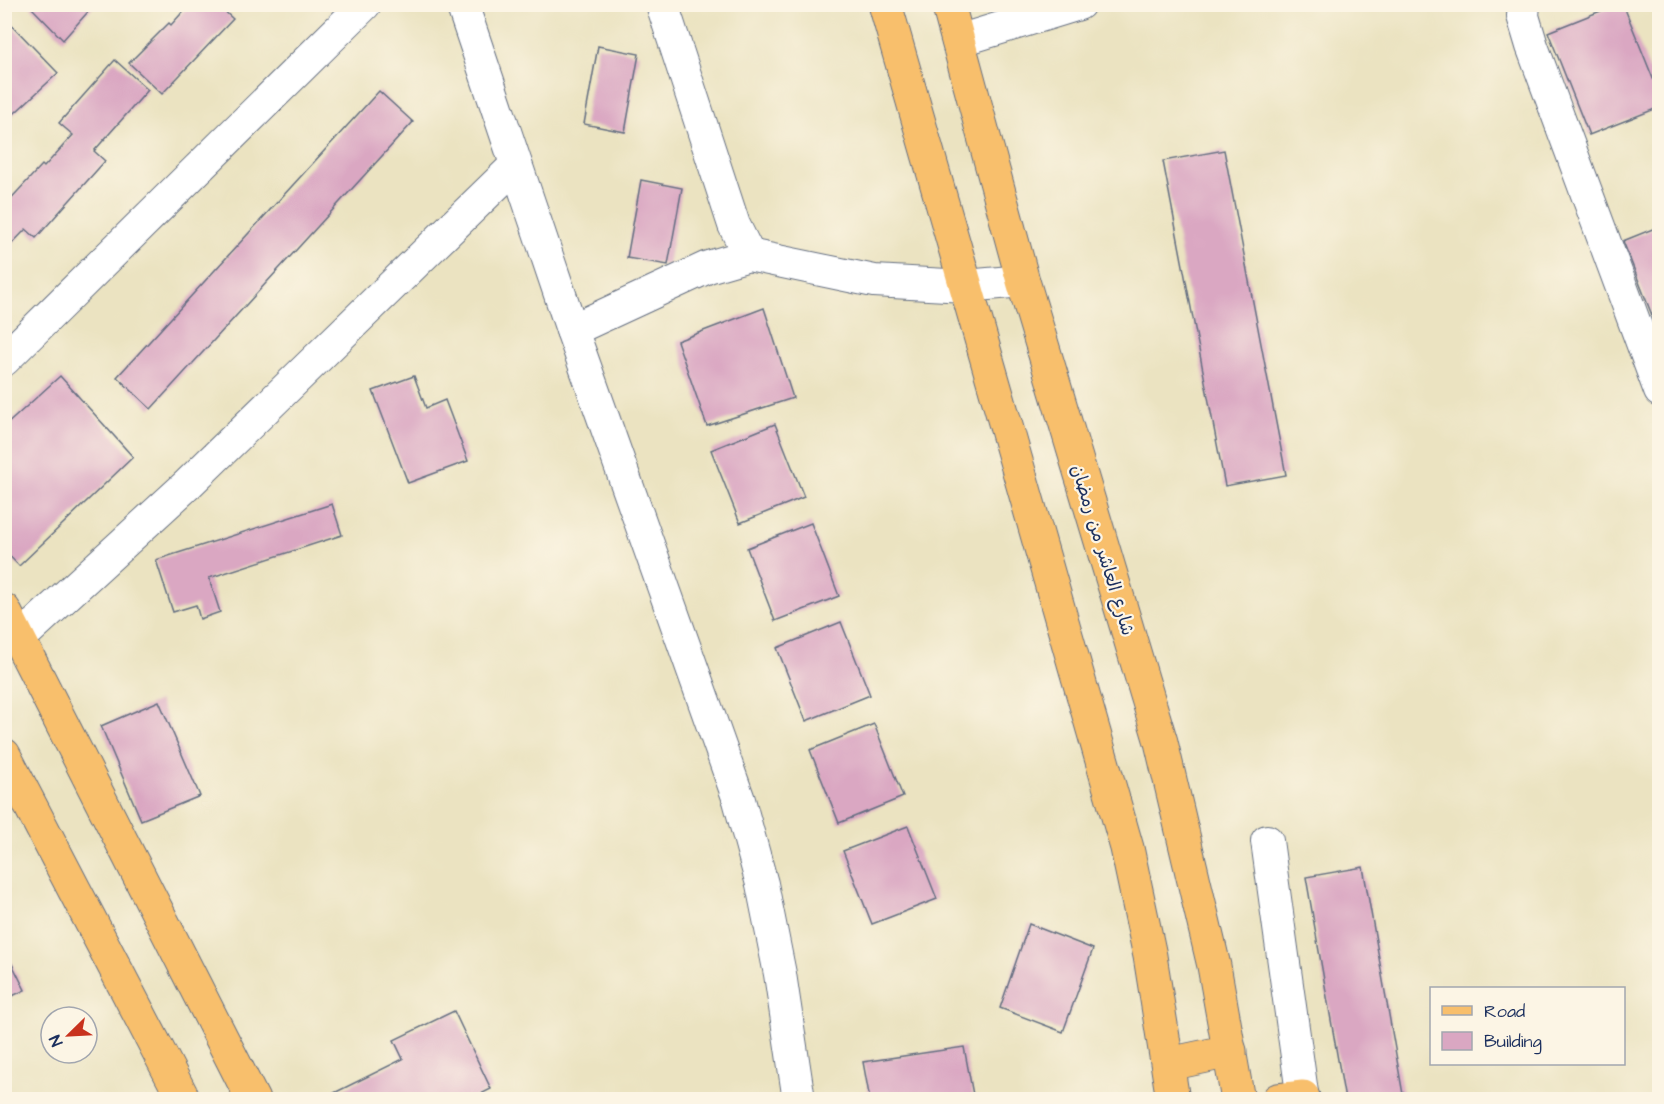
<svg xmlns="http://www.w3.org/2000/svg" width="1664" height="1104" font-family="'Architects Daughter','Playpen Sans Arabic',sans-serif">
  <style>
    .building { fill: #daa7c2 }
    .lines { fill: none; stroke-linecap: round; stroke-linejoin: round }
    .minor-casing { stroke: #646e81; stroke-width: 34 }
    .major-casing { stroke: #646e81; stroke-width: 35 }
    .minor { stroke: #fff; stroke-width: 32 }
    .major { stroke: #f8bf6c; stroke-width: 33 }
    .labels { text-anchor: middle; stroke-width: 4.5; stroke-linejoin: round; paint-order: stroke }
    .street-label { font-size: 18px; fill: #1b2f5e; stroke: #fcf5e5 }
  </style>
  <rect width="100%" height="100%" fill="#fcf5e5"/>
  <filter id="ink" filterUnits="userSpaceOnUse"><feTurbulence type="fractalNoise" baseFrequency=".0167" numOctaves="2"/><feDisplacementMap in="SourceGraphic" scale="12" xChannelSelector="R" yChannelSelector="G"/><feConvolveMatrix kernelMatrix="1 2 1 2 8 2 1 2 1" color-interpolation-filters="sRGB"/></filter>
  <filter id="wash" filterUnits="userSpaceOnUse"><feTurbulence type="fractalNoise" baseFrequency=".008" numOctaves="4" result="noise"/><feDisplacementMap in="SourceGraphic" scale="24" xChannelSelector="R" yChannelSelector="G"/><feGaussianBlur stdDeviation="1.35" result="paint"/><feColorMatrix in="noise" values="0 0 0 0 0 0 0 0 0 0 0 0 0 0 0 0 0 1.4 0 .05"/><feComposite in="paint" operator="in"/></filter>
  <g filter="url(#wash)">
    <rect width="100%" height="100%" fill="#ebe3c1"/>
    <g id="blocks">
      <g class="building">
        <path d="M33,4H95L63,40L31,7Z"/>
        <path d="M190,4H224L221,8L233,19L162,94L129,63L169,23L171,25Z"/>
        <path d="M1618,4H1623L1660,96V107L1589,135L1548,32Z"/>
        <path d="M4,17L58,73L4,123Z"/>
        <path d="M598,46L639,54L625,132L584,124Z"/>
        <path d="M115,60L148,90L94,151L105,161L36,238L26,229L4,252V206L42,165L44,167L73,135L59,123Z"/>
        <path d="M379,91L413,122L151,409L117,377Z"/>
        <path d="M1224,150L1286,475L1225,486L1163,161Z"/>
        <path d="M641,180L682,188L668,265L627,258Z"/>
        <path d="M1660,226V333H1659L1623,241Z"/>
        <path d="M764,308L793,398L707,426L677,341Z"/>
        <path d="M60,376L133,457L19,566L4,550V427Z"/>
        <path d="M414,376L426,408L445,400L468,461L408,483L373,391Z"/>
        <path d="M775,424L804,497L740,523L711,450Z"/>
        <path d="M332,504L342,535L209,578L220,612L200,619L196,605L173,612L156,560Z"/>
        <path d="M811,523L839,596L775,621L747,548Z"/>
        <path d="M841,622L870,695L806,721L777,648Z"/>
        <path d="M159,701L200,796L141,820L101,726Z"/>
        <path d="M874,724L903,797L839,823L810,750Z"/>
        <path d="M908,826L937,899L872,924L843,851Z"/>
        <path d="M1363,867L1404,1100H1345L1306,877Z"/>
        <path d="M1029,924L1093,949L1063,1032L1000,1008Z"/>
        <path d="M4,948L25,990L4,1000Z"/>
        <path d="M454,1011L491,1089L469,1100H320L403,1059L394,1040Z"/>
        <path d="M964,1047L974,1100H870L863,1062Z"/>
      </g>
    </g>
  </g>
  <g filter="url(#ink)">
    <use href="#blocks" fill-opacity="0" stroke="#646e81" stroke-width="1.5"/>
    <g class="lines">
      <g class="minor-casing">
        <g id="minor">
          <path d="M462,4L572,330L739,800L762,884L780,974L799,1100"/>
          <path d="M662,4L734,225L749,255"/>
          <path d="M1524,4L1523,16L1532,46L1660,391"/>
          <path d="M958,41L1079,4"/>
          <path d="M572,330L708,267L749,255L874,281L965,286L1023,281"/>
          <path d="M4,360L365,4"/>
          <path d="M19,639L188,484L516,165"/>
          <path d="M1267,841L1303,1100"/>
        </g>
      </g>
      <g class="major-casing">
        <g id="major">
          <path d="M885,4L1127,848L1150,956L1173,1100"/>
          <path d="M948,4L1023,281L1161,742L1214,966L1238,1100"/>
          <path d="M4,610L253,1100"/>
          <path d="M4,755L184,1100"/>
          <path d="M1169,1064L1230,1051"/>
          <path d="M1278,1100L1303,1097"/>
        </g>
      </g>
      <use href="#minor" class="minor"/>
      <use href="#major" class="major"/>
    </g>
  </g>
  <g class="labels">
    <g class="street-label">
      <text transform="translate(1103 550) rotate(73)" y="6">شارع العاشر من رمضان</text>
    </g>
  </g>
  <rect width="1664" height="1104" fill="none" stroke="#fcf5e5" stroke-width="24"/>
  <rect x="1430" y="987" width="195" height="78" fill="#fcf5e5" stroke="#a2a6af" stroke-width="1.5"/>
  <rect x="1442" y="1006" width="30" height="9" fill="#f8bf6c" stroke="#a2a6af" stroke-width="1.5"/>
  <text x="1484" y="1017" font-size="18" fill="#1b2f5e">Road</text>
  <rect x="1442" y="1032" width="30" height="18" fill="#daa7c2" stroke="#a2a6af" stroke-width="1.5"/>
  <text x="1484" y="1047" font-size="18" fill="#1b2f5e">Building</text>
  <g transform="translate(69 1035) rotate(246)"><circle r="28" fill="#fcf5e5" stroke="#a2a6af" stroke-width="1.5"/>
  <path d="M0-4.5L10 22L0 15L-10 22Z" fill="#c8321e"/>
  <text y="-9" font-size="16" font-weight="bold" text-anchor="middle" fill="#1b2f5e">N</text>
  </g>
</svg>
